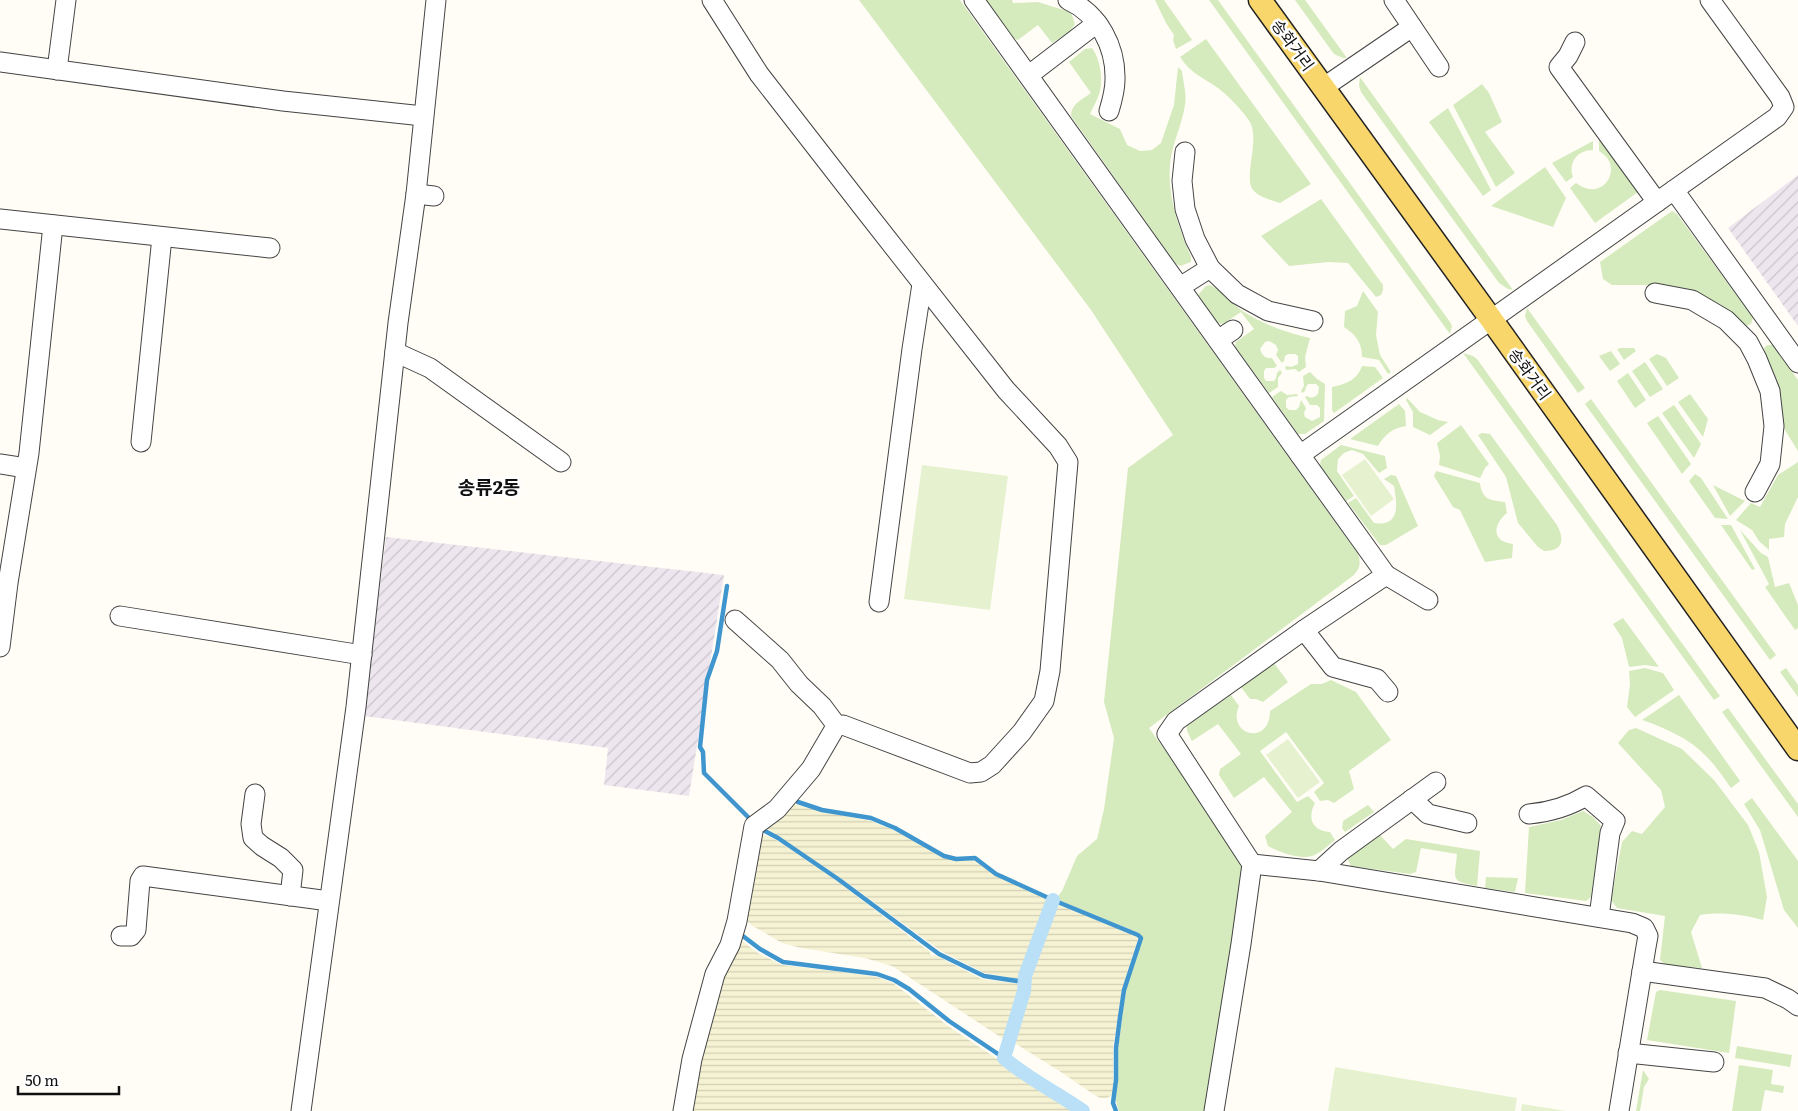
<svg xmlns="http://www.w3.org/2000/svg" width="1798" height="1111" font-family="Literata,'Noto Sans KR',serif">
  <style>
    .industrial { fill: url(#industrial-furrows) }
    .farmland { fill: url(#farmland-rules) }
    .grass { fill: #d5ebbd }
    .pitch { fill: #e6f2cf }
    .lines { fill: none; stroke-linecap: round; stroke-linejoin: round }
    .stream { stroke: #3f96cf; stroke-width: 4.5 }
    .canal { stroke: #b9e0f7; stroke-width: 14 }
    .minor-casing { stroke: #444; stroke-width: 21 }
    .major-casing { stroke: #222; stroke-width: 25 }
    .minor { stroke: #fff; stroke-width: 19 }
    .major { stroke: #f9d66b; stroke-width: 22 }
    .labels { text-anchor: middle; stroke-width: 5; stroke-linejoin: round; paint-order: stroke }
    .street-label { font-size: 16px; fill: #111; stroke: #fff }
    .quarter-label { font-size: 19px; font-weight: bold; fill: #111; stroke: #fff }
  </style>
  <defs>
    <pattern id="industrial-furrows" width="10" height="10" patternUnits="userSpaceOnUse" patternTransform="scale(1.25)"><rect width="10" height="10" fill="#eee6ef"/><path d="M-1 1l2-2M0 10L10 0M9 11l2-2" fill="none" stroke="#cbc4cc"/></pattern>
    <pattern id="farmland-rules" width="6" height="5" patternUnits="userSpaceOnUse" patternTransform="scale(1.25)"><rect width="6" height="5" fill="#f6f3d4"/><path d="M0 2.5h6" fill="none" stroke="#d2cfb5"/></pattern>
  </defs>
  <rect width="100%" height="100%" fill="#fffdf5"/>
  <g class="industrial">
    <path d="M1798,175V326L1728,228Z"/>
    <path d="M386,537L724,575L689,796L604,785L608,748L364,716Z"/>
  </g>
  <g class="farmland">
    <path d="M794,804L821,811L871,821L894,830L946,859L974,860L996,876L1050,901L1022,980L984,973L941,951L839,877L764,827Z"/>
    <path d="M761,835L768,836L778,841L837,881L930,952V954L933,956L935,955L982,979L1019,984L1021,986V989L1011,1016L1005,1040L892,966L865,958L801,948L782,943L753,926L743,918Z"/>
    <path d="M1054,903L1136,936L1138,939L1122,989L1113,1048V1087L1112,1095L1107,1098H1100L1093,1094L1061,1072L1013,1042L1027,991V978Z"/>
    <path d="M737,937L758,953L782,965L852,973L877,977L893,983L948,1026L1075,1111H686L695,1060Z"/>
  </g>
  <g class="grass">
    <path d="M859,0H960L1358,554C1361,563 1360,568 1354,575L1149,728L1245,862L1206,1111H1119L1116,1101L1118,1048L1126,990L1142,937L1139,933L1056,899L1062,891L1077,856L1097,839L1104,809L1114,738L1104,702L1128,468L1173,435L1091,310Z"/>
    <path d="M985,0H1012L1013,3L1038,2L1067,11L1072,15L1075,24L1070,31L1052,43L1038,25L1018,40L1012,38Z"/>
    <path d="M1155,0H1164L1192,40L1176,49L1173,40L1174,35L1166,23Z"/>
    <path d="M1209,0H1218L1450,322L1452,326L1450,334Z"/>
    <path d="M1295,0H1305L1347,58H1343L1334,54Z"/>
    <path d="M1206,39L1311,184L1280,203C1271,200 1259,197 1253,190C1243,178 1260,141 1250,122C1243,111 1226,93 1215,86C1200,76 1191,73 1180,57Z"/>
    <path d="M1092,48C1100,59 1103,77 1100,91C1098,99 1093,107 1090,114L1120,129L1127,145L1140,151L1152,150L1161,143L1174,105L1178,67L1182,71C1183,81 1187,95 1185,105C1182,125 1172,144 1170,164C1167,196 1179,229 1191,257V262L1180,266L1175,263L1071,116C1071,104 1083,99 1091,93L1069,62L1085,49Z"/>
    <path d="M1360,77L1513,290L1508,289L1499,283L1361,92L1359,86Z"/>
    <path d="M1482,84L1489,93L1502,122L1485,132L1515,173L1496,187L1453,105Z"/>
    <path d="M1448,108L1491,190L1483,196L1429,122Z"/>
    <path d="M1601,138L1638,192L1595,223L1570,188L1576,183C1603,204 1626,166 1599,151V139Z"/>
    <path d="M1593,141V150C1577,150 1568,163 1573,177L1566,182L1552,163Z"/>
    <path d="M1545,167L1566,198L1553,227L1491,206Z"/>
    <path d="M1321,199L1383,285V290L1381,295L1376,297L1348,263L1328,262L1289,266L1261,236Z"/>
    <path d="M1672,211L1677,214L1753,318L1751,324L1746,326L1720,304L1705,297L1658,285H1612L1603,279L1600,262Z"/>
    <path d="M1210,285C1221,290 1231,303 1241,310C1262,324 1285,332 1310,338L1305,357L1306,367L1299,372L1295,369L1286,370L1285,367L1287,366L1291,367L1298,364V356L1295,354H1288L1285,356L1284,361L1282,363L1276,355L1278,350L1276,345L1269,341L1265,342L1260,349C1262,355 1265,359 1272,358L1277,366L1274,368H1266L1264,371V378L1266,381H1274L1276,378L1277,373L1280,370L1282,373L1278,378V387L1269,393L1235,346L1236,342L1254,329L1241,312L1223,324L1218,323L1198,295L1206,286Z"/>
    <path d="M1363,291L1378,312L1376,335L1380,355L1391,372L1388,374L1379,360L1362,357C1362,343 1356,335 1344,327L1345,311L1357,306Z"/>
    <path d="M1527,308L1585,388L1578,393L1527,321L1525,316Z"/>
    <path d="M1767,345H1773L1798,380V451L1783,427L1781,397L1765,354L1764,348Z"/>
    <path d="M1621,348H1634L1636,351L1624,360L1617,349Z"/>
    <path d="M1611,351L1620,364L1610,371L1599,356Z"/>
    <path d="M1463,353L1473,356L1477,359L1720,696L1714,700Z"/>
    <path d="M1657,354L1666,358L1679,378L1667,386L1649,359Z"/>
    <path d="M1645,362L1663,389L1650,397L1632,371Z"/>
    <path d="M1362,366L1375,367L1383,378L1334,413L1332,410V387C1346,384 1357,380 1362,366Z"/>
    <path d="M1310,372L1317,379L1325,384L1324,421L1305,434H1298L1272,397L1281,391L1287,395L1297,394L1298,396L1289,397L1286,400V407L1289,410H1296L1299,407L1301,400L1306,408L1304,413L1305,417L1312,421L1320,417V408L1317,405H1310L1305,397L1307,396C1312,399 1315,397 1318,394L1319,387L1316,384H1308L1306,387L1305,391L1302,393L1301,391L1304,386L1303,376Z"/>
    <path d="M1628,373L1646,400L1635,408L1617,381Z"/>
    <path d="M1690,394L1708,419L1703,437L1678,402Z"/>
    <path d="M1407,398L1420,412L1438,420L1448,422L1430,435L1413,427V412L1406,400Z"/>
    <path d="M1591,399L1776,655L1770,660L1585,404Z"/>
    <path d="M1399,404L1405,411L1406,426C1393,428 1385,434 1378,446L1350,439Z"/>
    <path d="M1674,405L1701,444L1694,458L1662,413Z"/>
    <path d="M1658,416L1691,464L1682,474L1647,423Z"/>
    <path d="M1461,425L1489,464L1485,468L1480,478L1439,465L1440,456L1437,443Z"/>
    <path d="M1482,433L1490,434L1557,525C1565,540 1563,551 1544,551L1538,547L1518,523L1506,477L1478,435Z"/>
    <path d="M1341,445L1385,456L1387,468L1379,473L1363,454L1352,450L1344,453L1338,459L1337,471L1354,496L1346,501L1320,465L1321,460Z"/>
    <path d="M1798,462V497L1785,524L1784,537L1769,539V550L1759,541L1752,530L1736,520L1751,503L1760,507L1778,475Z"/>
    <path d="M1436,471L1480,483C1482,500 1490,500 1505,502L1507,513C1493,524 1491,542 1513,544L1512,558L1485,562L1460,510L1453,507L1434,476Z"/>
    <path d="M1695,474L1701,478L1728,519L1715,518L1689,481Z"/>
    <path d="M1391,475L1396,476L1418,526L1386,545H1380L1348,503L1356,498L1374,523C1401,527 1397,504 1394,486L1384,479Z"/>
    <path d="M1713,485L1745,501L1730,516Z"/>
    <path d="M1721,525H1731L1755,569L1752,570Z"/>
    <path d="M1740,530L1761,553L1768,557L1775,587L1789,583L1798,605V628L1795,630L1765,587L1769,584Z"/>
    <path d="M1623,618L1659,667L1645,665L1629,667L1622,638L1613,624Z"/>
    <path d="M1274,663L1288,682L1263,702L1256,699H1250L1241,687Z"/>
    <path d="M1645,668L1663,673L1674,690L1635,717L1627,707L1630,685L1629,671Z"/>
    <path d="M1786,668L1798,685V697L1780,672Z"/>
    <path d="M1331,680L1356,692L1391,740L1349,771L1354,789L1334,803L1328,800L1320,801L1314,792L1324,783L1286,732L1260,751L1297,802L1308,796L1315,803C1307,818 1312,831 1330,832L1335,840C1329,845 1319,854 1312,856C1299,860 1279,852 1268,846L1265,836L1292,812L1264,777L1234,798L1219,775L1220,769L1241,754L1218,724L1192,741L1187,731V725L1231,695L1239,706C1226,735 1270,747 1270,711L1311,684H1322Z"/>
    <path d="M1679,695L1740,781L1731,788C1723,777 1716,766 1707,757C1689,738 1665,728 1642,720Z"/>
    <path d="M1728,708L1798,804V817L1722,712Z"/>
    <path d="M1636,728L1682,749L1714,780L1748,825L1759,852L1767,897L1763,920C1742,914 1722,912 1700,915L1691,932L1702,968L1666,965L1660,960L1665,916L1617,908L1611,900L1622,842L1632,831L1642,834L1665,807L1661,790L1618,743L1629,730Z"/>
    <path d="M1752,798L1798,861V928L1784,910L1760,830L1744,804Z"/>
    <path d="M1368,805L1374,812L1345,832L1342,828L1343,821Z"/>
    <path d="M1583,811L1593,817L1601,826L1591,897L1586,901L1525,893L1529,827L1561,820Z"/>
    <path d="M1380,835L1393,849L1406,839L1480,851L1477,886C1449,881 1455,879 1457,854L1421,848L1416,872L1410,874L1351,866L1347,858Z"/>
    <path d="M1486,877L1518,878L1515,892L1485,888Z"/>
    <path d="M1660,990L1736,1001L1729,1053L1647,1040L1656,992Z"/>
    <path d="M1737,1046L1792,1055L1790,1067L1735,1058Z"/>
    <path d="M1739,1065L1773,1070L1771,1084L1784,1086L1783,1093L1765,1090L1761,1111H1732Z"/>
    <path d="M1643,1070L1649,1079L1644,1087L1640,1111H1636Z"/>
  </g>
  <g class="pitch">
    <path d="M1365,459L1394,499L1371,516L1342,475Z"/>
    <path d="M922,465L1008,476L990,610L904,599Z"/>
    <path d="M1288,739L1320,782L1298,798L1266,755Z"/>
    <path d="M1335,1067L1517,1098L1515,1111H1328Z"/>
    <path d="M1522,1104L1566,1111H1521Z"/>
  </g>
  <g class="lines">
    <g class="stream">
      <path d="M727,586L717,651L707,680L700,747L703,752L704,773L752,821"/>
      <path d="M798,802L822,810L871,818L895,828L944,856L956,859L975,858L996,874L1053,900L1138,935L1141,938L1124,990L1120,1017L1116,1048V1080L1113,1103L1116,1111"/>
      <path d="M759,828L778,838L838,879L939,954L984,976L1024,982"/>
      <path d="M739,933L760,949L783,962L877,974L894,980L909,989L949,1021L1004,1058"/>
    </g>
    <path class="canal" d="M1053,900L1025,976L1024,991L1004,1058C1028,1079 1058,1093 1083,1111"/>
    <g class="minor-casing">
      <g id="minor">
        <path d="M974,0L1386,575L1304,630L1176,721L1167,734L1252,864L1241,944L1214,1111"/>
        <path d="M1068,0C1099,14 1116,47 1115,80C1115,90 1112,101 1109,111"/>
        <path d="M1394,0L1439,67"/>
        <path d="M1575,42L1568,56L1559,67L1657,202"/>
        <path d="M0,62L283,101L423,116"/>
        <path d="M57,70L66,0"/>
        <path d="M1029,75L1097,23"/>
        <path d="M1324,87L1412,27"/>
        <path d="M1185,152L1182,181L1185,209L1195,239L1210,268L1237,294L1268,311L1313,321"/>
        <path d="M1674,190L1798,363"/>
        <path d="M416,194L434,196"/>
        <path d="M0,219L270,248"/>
        <path d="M1180,287L1210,268"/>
        <path d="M1655,293L1692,300L1726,320L1748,342L1757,359L1770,391L1774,426L1770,464L1755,492"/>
        <path d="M1218,340L1233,330"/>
        <path d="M395,352L430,368L561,462"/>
        <path d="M141,442L162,237"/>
        <path d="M1300,455L1777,117L1784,107L1780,97L1710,0"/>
        <path d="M0,464L26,468"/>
        <path d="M1386,575L1428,600"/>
        <path d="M879,602L912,349L922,284"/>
        <path d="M120,616L362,655"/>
        <path d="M735,620L780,660L799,684L822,706L837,726"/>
        <path d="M1304,630L1333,667L1377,679L1388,692"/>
        <path d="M0,647L8,583L29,453L53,225"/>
        <path d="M255,794L251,824L253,838L262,846L281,858L293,870L290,896"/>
        <path d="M1412,799L1428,814L1467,823"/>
        <path d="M1529,814C1550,812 1568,807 1586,796L1615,821L1610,833L1599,917"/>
        <path d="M1252,864L1319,871L1632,923L1644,928L1648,936L1646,947L1619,1111"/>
        <path d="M1319,871L1341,851L1436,782"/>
        <path d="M121,936H131L136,930L140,881L143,876L329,901"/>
        <path d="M1642,971L1765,988L1788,999L1798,1006"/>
        <path d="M1628,1053L1714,1062"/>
        <path d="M301,1111L356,707L398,323L416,194L436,0"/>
        <path d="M683,1111L692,1059L715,974L730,945L737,921L754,826L777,809L811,769L835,728L837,726L843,725L970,773L981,772L992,765L1022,732L1044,701L1050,671L1068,462L1058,446L1006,390L867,213L759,74L712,0"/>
      </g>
    </g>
    <g class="major-casing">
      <path id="major" d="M1260,0L1491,319L1798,749"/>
    </g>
    <use href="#minor" class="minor"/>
    <use href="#major" class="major"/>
  </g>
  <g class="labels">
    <g class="street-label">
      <text transform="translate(1293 45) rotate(54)" y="6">송화거리</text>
      <text transform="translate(1530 374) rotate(54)" y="6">송화거리</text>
    </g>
    <g class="quarter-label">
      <text x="489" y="494">송류2동</text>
    </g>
  </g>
  <path d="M18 1086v8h101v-8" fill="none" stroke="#111111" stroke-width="2.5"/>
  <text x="25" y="1086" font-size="15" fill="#111111" stroke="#ffffff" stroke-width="4" paint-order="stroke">50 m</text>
</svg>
